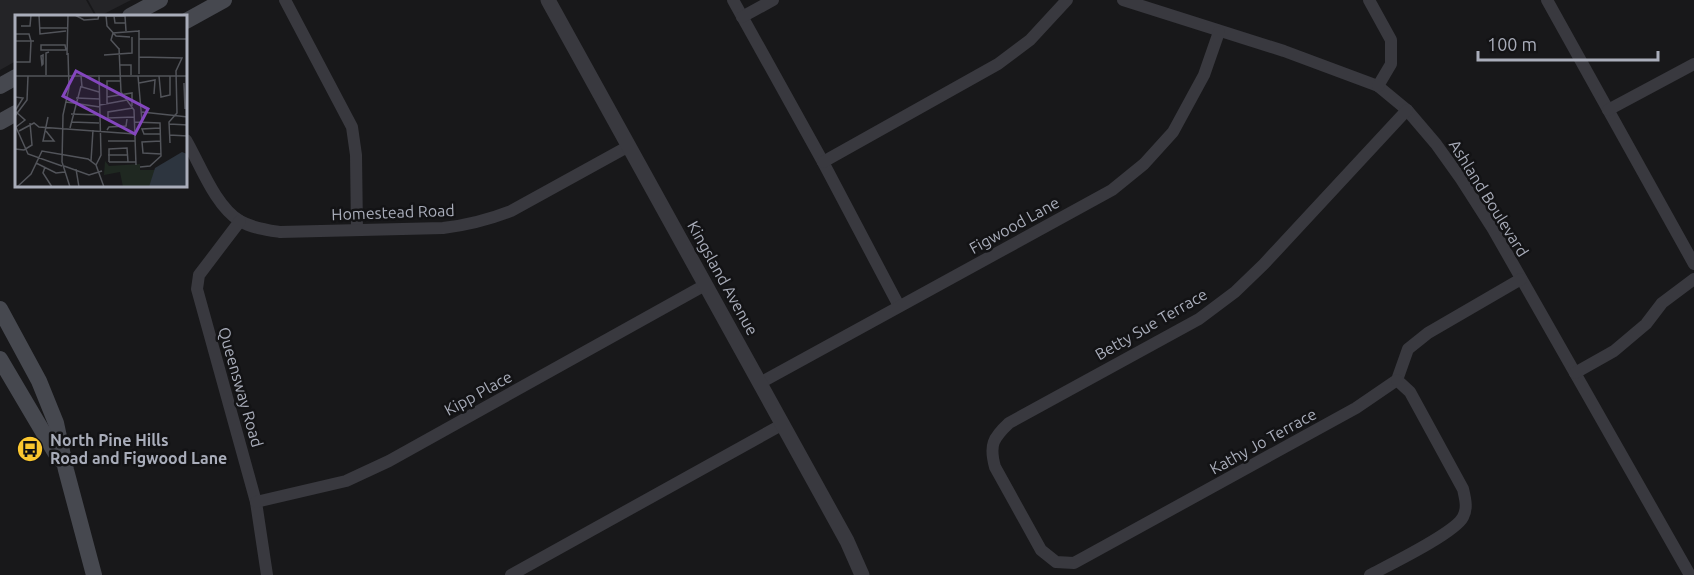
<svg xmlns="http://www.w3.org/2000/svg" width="1694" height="575" font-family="Ubuntu,sans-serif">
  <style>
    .built { fill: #242427 }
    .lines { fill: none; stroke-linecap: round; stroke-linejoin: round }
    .minor { stroke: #39393f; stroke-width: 12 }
    .tertiary { stroke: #39393f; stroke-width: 15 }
    .secondary { stroke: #46484f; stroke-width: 16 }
    .labels { text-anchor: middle; stroke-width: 5; stroke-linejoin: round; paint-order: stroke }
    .street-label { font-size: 16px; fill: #a9adba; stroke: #131315 }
    .poi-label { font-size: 16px; font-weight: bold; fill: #a9adba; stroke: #131315; text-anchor: start }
    .inset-road { fill: none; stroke: #52545a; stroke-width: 1.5 }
    .view { fill: #8446be; fill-opacity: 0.15; stroke: #8446be; stroke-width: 3 }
    .inset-edge { fill: none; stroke: #a9adba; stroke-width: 3 }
  </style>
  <rect width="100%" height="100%" fill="#18181a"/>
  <g class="built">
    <path d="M0,0H86L95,16H16V61L0,70Z"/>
    <path d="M88,0H131L100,16H97Z"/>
  </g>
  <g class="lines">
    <g class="minor">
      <path d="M285,0L352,127L356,155L357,230"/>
      <path d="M733,0L823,162L899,306"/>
      <path d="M1123,0L1284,51L1378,86L1407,110L1436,144L1461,179L1493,229L1690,575"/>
      <path d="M1369,0L1391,40V64L1378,86"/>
      <path d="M1547,0L1694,264"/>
      <path d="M742,17L773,0"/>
      <path d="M1407,110L1264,264L1235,292L1199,319L1009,423C993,438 989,445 995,467L1041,550L1056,562L1074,563L1356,408L1397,380L1408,349L1428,333L1521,279"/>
      <path d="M1608,110L1694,64"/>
      <path d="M186,140C200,164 215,206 240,221C252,228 267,230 280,232L443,228C468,225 488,220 511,211L629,146"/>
      <path d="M823,162L998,64L1030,40L1067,0"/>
      <path d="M240,221L199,275L197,289L256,502L267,575"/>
      <path d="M1575,373L1614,351L1646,324L1662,303L1694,279"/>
      <path d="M760,383L1112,190L1144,164L1173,132L1204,75L1219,32"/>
      <path d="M256,502L346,481L389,461L705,285"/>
      <path d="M511,575L783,424"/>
      <path d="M1370,575C1389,565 1455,533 1463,517C1468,508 1465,498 1463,489L1410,392L1397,380"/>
    </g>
    <path class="tertiary" d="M548,0L847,541L862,575"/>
    <g class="secondary">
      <path d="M130,16L160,0"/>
      <path d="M186,21L224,0"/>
      <path d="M0,86L16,77"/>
      <path d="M0,122L16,113"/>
      <path d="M0,309L39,381L56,423L66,470L94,575"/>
      <path d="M0,359L59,459"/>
    </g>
  </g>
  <defs>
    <g id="bus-disc" transform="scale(1.35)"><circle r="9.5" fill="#fbc72f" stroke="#131315"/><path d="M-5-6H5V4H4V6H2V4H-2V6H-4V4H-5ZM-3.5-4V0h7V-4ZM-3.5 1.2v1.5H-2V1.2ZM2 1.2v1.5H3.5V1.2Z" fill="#111"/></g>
  </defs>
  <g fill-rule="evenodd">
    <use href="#bus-disc" x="30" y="449"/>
  </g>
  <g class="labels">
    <g class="street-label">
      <text transform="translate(1489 198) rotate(58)" y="6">Ashland Boulevard</text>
      <text transform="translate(393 212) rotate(-2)" y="6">Homestead Road</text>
      <text transform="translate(1014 225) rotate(-29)" y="6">Figwood Lane</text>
      <text transform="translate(723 278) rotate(61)" y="6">Kingsland Avenue</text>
      <text transform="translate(1151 324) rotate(-30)" y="6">Betty Sue Terrace</text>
      <text transform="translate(241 387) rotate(74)" y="6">Queensway Road</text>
      <text transform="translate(478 393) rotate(-29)" y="6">Kipp Place</text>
      <text transform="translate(1263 441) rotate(-29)" y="6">Kathy Jo Terrace</text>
    </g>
    <g class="poi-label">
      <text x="50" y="446">North Pine Hills<tspan x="50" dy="18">Road and Figwood Lane</tspan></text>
    </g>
  </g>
  <g transform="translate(15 15)">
    <rect width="172" height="172" fill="#18181a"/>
    <path d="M90,146L94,151L125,149V155H151L166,172H108L105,157L89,160Z" fill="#1f2821"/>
    <path d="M167,137L172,139V172H134L140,153Z" fill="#2d353f"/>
    <path class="inset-road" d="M24,0L25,19L51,16M60,0L69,5L83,4L84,0M91,0L92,11L101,21L115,22M91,1H110L111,16M99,1L100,8H111M6,11H15L16,0M25,13H53M124,15V59M0,19H14L16,26L15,47H0M124,24H173M0,26H19M26,30H50L51,35H26ZM104,33L106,77L119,95L121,150M104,34L96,25L98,18L124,16M53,38L54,73L48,100L47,147L55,172M28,40V49L27,50L26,41ZM52,40L53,0M89,40L117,38V22M124,42L167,43L161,56L162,98L154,107L155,128M105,50H116V60M31,60V38L34,37M0,61H173M66,61L67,72L84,77M123,61L127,106M144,61L146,82L155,80V61M124,68L140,65L139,79M169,68L170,94M0,82L8,83L0,96M92,82L117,78V91M61,83L85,84M51,87L85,92M92,89V66H106M85,90L112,85M118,93L93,97V103L119,102M0,96L10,105L1,112M127,97L173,102M56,99L85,100M0,101L12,85L13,61M56,107L84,108M119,107L145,108L146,141L135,151L125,152M154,109L173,110M0,110L13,139L47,151M55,113L66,71M92,115L94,112L111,111L112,104M4,116L19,108L24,112L120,119M31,116L39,126H28L33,102M145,119H129L127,114L145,113M154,120L173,121M93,126H120M146,126L127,127L128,138L146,139M0,134L9,135L17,130L15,108M93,140H113M76,146L78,115M94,147V134L112,133L113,147M94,147H121M21,148L41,158L50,157M81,150L86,140L84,60M49,151L74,160L87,156M30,152L28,158L37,172M61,154L64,172M2,172L16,159L27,136L73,144L81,150L89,172"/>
    <path class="view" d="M61,56L133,94L120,119L48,81Z"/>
    <rect width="172" height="172" class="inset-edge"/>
  </g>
  <path d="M1478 51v9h180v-9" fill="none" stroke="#a9adba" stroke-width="3"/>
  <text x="1487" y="51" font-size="18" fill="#a9adba" stroke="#131315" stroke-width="4.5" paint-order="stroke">100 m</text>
</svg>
